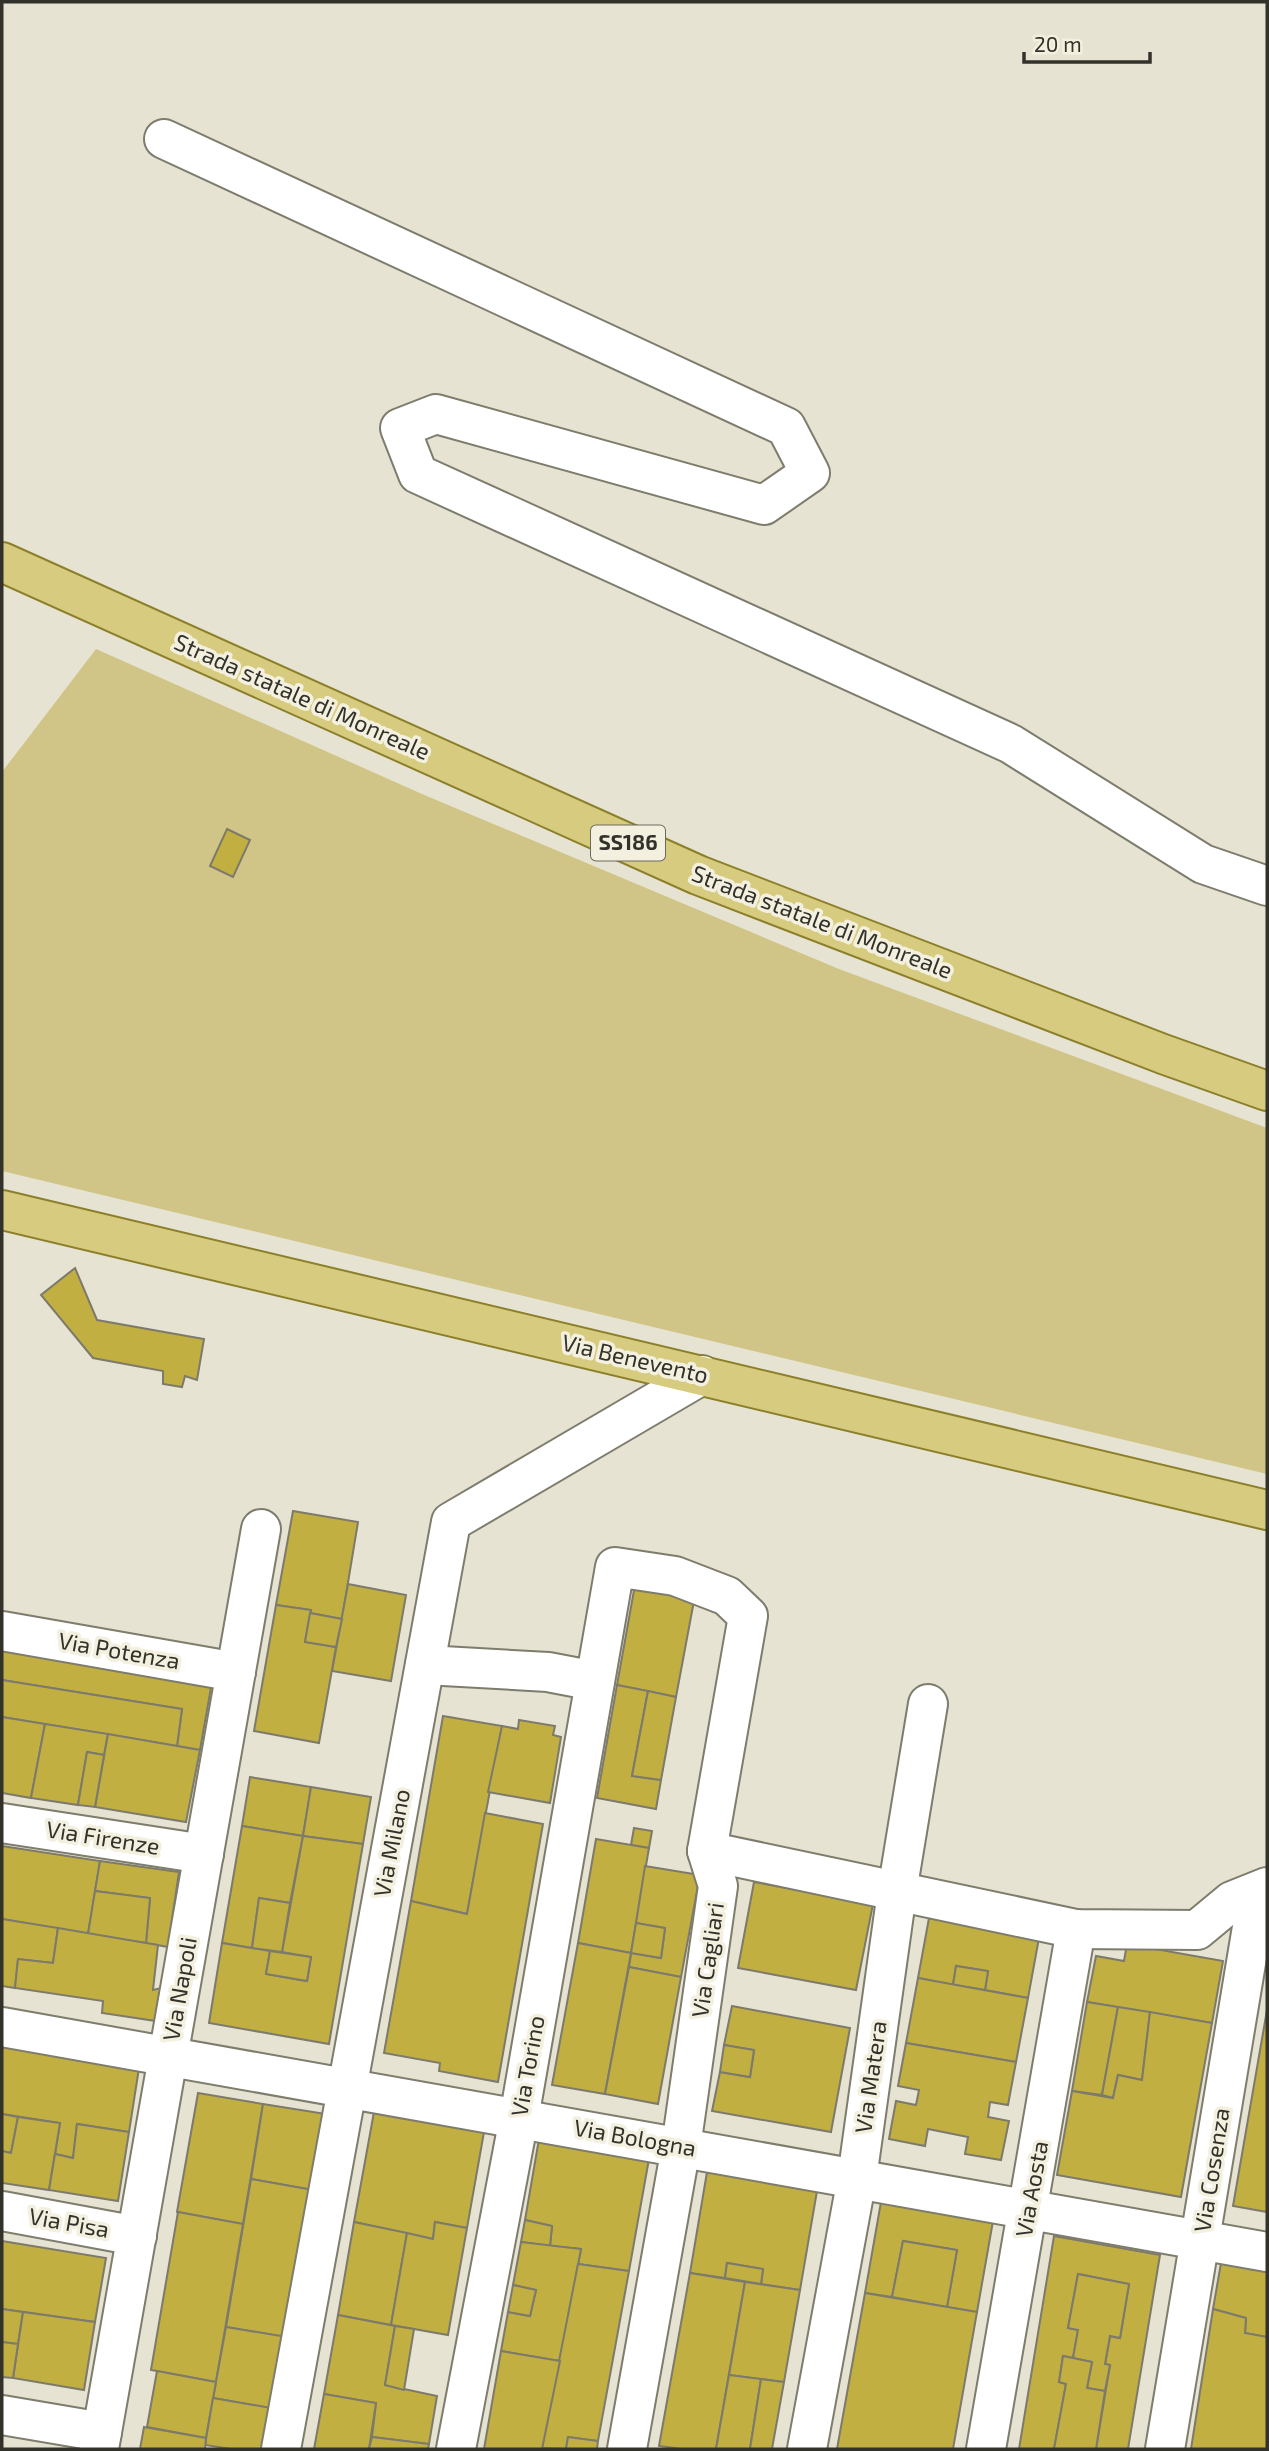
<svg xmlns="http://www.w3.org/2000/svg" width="1269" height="2451" font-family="'Exo 2',sans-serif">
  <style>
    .green { fill: #d0c586 }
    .building { fill: #c1af42; stroke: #7d7a6b; stroke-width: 2 }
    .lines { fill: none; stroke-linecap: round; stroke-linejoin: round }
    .minor-casing { stroke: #7e7c6c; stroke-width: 42 }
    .major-casing { stroke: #8c7f2a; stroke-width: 42 }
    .minor { stroke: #fff; stroke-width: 38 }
    .major { stroke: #d7cb7f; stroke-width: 38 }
    .labels { text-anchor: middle; stroke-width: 7; stroke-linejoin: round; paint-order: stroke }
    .shield { fill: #f3f0df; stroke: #6c6a60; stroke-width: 2 }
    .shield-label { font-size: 21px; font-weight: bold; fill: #32312a }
    .street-label { font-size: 23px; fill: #32312a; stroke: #f3f0df }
  </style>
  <rect width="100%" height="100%" fill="#e6e3d2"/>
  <path class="green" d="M96,649L422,794L839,969L1267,1128V1474L2,1171V772Z"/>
  <g class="building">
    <path d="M227,829L250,840L233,877L210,866Z"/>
    <path d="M75,1268L97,1320L204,1339L197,1380L185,1376L182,1387L163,1384V1371L93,1358L41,1295Z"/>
    <path d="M293,1511L358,1522L342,1619L310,1613L311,1610L276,1605Z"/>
    <path d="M636,1579L696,1590L676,1697L617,1685Z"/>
    <path d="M348,1584L406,1595L391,1681L332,1671Z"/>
    <path d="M276,1605L311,1610L305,1642L336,1647L319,1743L254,1731Z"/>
    <path d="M310,1613L342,1619L336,1647L305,1642Z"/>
    <path d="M2,1646L212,1682L200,1750L177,1746L182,1709L2,1680Z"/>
    <path d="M2,1680L182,1709L177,1746L2,1717Z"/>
    <path d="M617,1685L648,1691L632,1776L661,1780L656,1809L597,1798Z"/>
    <path d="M648,1691L676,1697L661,1780L632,1776Z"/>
    <path d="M443,1716L502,1726L467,1914L411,1901Z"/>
    <path d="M2,1717L45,1724L31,1798L2,1793Z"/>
    <path d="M519,1720L555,1726L553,1735L561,1737L550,1803L488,1792L502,1726L518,1729Z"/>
    <path d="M45,1724L108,1734L104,1755L87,1752L78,1805L31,1798Z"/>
    <path d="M108,1734L200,1750L186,1822L95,1807Z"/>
    <path d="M87,1752L104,1755L95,1807L78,1805Z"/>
    <path d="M250,1777L311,1787L303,1836L242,1826Z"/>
    <path d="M311,1787L371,1797L363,1844L303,1836Z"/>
    <path d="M485,1813L543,1824L498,2082L439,2071L440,2063L384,2053L411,1901L467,1914Z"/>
    <path d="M242,1826L303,1836L290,1903L259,1898L252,1948L222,1943Z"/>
    <path d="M634,1828L652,1831L649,1848L631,1845Z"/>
    <path d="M303,1836L363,1844L329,2044L209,2023L222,1943L270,1951L266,1974L307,1981L311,1957L282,1952Z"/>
    <path d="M596,1839L649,1848L631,1953L578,1943Z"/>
    <path d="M2,1846L100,1861L88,1934L2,1919Z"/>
    <path d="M100,1861L179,1872L168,1947L146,1943L150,1898L95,1891Z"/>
    <path d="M645,1866L700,1875L681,1977L629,1967L631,1953L661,1958L665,1928L636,1923Z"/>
    <path d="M754,1882L873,1904L856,1990L738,1968Z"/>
    <path d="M95,1891L150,1898L146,1943L88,1934Z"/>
    <path d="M259,1898L290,1903L282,1952L252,1948Z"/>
    <path d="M929,1918L1039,1938L1028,1998L985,1990L988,1971L956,1966L953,1985L918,1978Z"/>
    <path d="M2,1919L58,1928L53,1963L18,1959L15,1988L2,1986Z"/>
    <path d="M636,1923L665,1928L661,1958L631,1953Z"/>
    <path d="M58,1928L158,1945L153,1990L161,1988L156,2021L102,2013L103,2001L15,1988L18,1959L53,1963Z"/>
    <path d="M578,1943L631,1953L605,2094L552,2085Z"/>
    <path d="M1127,1944L1223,1961L1212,2023L1087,2002L1096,1956L1124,1961Z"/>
    <path d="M270,1951L311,1957L307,1981L266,1974Z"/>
    <path d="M956,1966L988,1971L985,1990L953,1985Z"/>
    <path d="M629,1967L681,1977L658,2104L605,2094Z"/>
    <path d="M918,1978L1028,1998L1016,2062L906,2043Z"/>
    <path d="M1087,2002L1118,2007L1102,2095L1072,2091Z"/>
    <path d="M732,2006L850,2028L831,2132L712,2111L720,2072L750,2077L754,2050L724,2045Z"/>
    <path d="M1118,2007L1150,2012L1142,2080L1118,2075L1113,2098L1102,2095Z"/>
    <path d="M1267,2010V2212L1233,2206Z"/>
    <path d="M1150,2012L1212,2023L1181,2197L1057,2175L1072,2091L1113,2098L1118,2075L1142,2080Z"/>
    <path d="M906,2043L1016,2062L1008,2105L990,2102L988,2117L1009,2121L1001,2160L965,2154L968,2137L928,2129L925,2146L889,2139L896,2101L916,2105L919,2090L898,2086Z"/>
    <path d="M724,2045L754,2050L750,2077L720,2072Z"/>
    <path d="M2,2047L139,2068L129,2132L77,2124L73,2158L55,2154L60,2123L2,2114Z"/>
    <path d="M198,2093L263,2104L243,2224L177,2212Z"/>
    <path d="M263,2104L326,2114L313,2190L251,2179Z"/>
    <path d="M374,2112L484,2132L467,2228L435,2222L433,2239L354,2222Z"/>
    <path d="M2,2114L18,2117L11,2153L2,2151Z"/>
    <path d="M18,2117L60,2123L49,2190L2,2183V2151L11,2153Z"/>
    <path d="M77,2124L129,2132L118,2201L49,2190L55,2154L73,2158Z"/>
    <path d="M539,2139L649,2159L629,2271L578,2264L581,2249L550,2246L552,2226L525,2220Z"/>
    <path d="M707,2172L817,2191L800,2290L761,2284L763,2269L727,2263L725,2278L690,2273Z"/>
    <path d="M251,2179L313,2190L291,2338L226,2327Z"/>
    <path d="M881,2202L993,2221L977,2312L947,2307L957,2250L903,2241L892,2297L865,2293Z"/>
    <path d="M178,2212L243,2224L216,2382L151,2370Z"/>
    <path d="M525,2220L552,2226L550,2246L521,2242Z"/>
    <path d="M354,2222L407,2233L391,2325L338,2315Z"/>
    <path d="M435,2222L467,2228L448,2335L391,2325L407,2233L433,2239Z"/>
    <path d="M1054,2236L1160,2255L1128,2449H1096L1110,2365L1105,2364L1110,2336L1120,2338L1129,2284L1078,2274L1068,2328L1078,2330L1073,2358L1063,2356L1059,2382L1066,2384L1054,2449H1019Z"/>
    <path d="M2,2241L106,2258L95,2322L2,2309Z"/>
    <path d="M903,2241L957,2250L947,2307L892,2297Z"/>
    <path d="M521,2242L581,2249L560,2361L501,2351L508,2312L530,2316L536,2290L513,2285Z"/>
    <path d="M727,2263L763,2269L761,2284L725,2278Z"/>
    <path d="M1221,2263L1267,2270V2337L1245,2333L1246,2318L1213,2309Z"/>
    <path d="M578,2264L629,2271L598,2441L568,2437L566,2449L542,2448Z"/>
    <path d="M690,2273L745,2282L716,2449H682L659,2446Z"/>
    <path d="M1078,2274L1129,2284L1120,2338L1110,2336L1105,2364L1110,2365L1105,2391L1087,2388L1092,2362L1073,2358L1078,2330L1068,2328Z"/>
    <path d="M745,2282L800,2290L784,2382L729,2375Z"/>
    <path d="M513,2285L536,2290L530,2316L508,2312Z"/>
    <path d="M865,2293L977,2312L953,2449H837Z"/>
    <path d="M2,2309L23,2312L18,2344L2,2342Z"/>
    <path d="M1213,2309L1246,2318L1245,2333L1267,2337V2449H1191Z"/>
    <path d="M23,2312L95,2322L84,2390L13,2378Z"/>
    <path d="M338,2315L395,2326L385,2385L437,2396L429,2444L372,2437L376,2403L324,2394Z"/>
    <path d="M395,2326L414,2329L404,2390L385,2385Z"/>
    <path d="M226,2327L287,2337L275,2409L213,2398Z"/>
    <path d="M2,2342L18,2344L13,2378L2,2377Z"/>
    <path d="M501,2351L560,2361L542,2449H484Z"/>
    <path d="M1063,2356L1092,2362L1087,2388L1105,2391L1096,2449H1054L1066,2384L1059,2382Z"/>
    <path d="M157,2371L216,2382L206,2438L147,2427Z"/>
    <path d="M729,2375L761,2379L750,2449H716Z"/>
    <path d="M761,2379L784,2382L772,2449H750Z"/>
    <path d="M324,2394L376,2403L369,2449H314Z"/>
    <path d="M213,2398L271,2408L265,2449H231L205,2445Z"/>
    <path d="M144,2427L206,2438L205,2449H140Z"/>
    <path d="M372,2437L429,2444L428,2449H369Z"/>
    <path d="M568,2437L598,2441L597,2449H566Z"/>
  </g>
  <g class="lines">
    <g class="minor-casing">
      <g id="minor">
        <path d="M164,139L786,427L810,473L764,505L436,414L400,428L418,474L1011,744L1203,864L1267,886"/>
        <path d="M2,1631L236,1672"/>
        <path d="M425,1665L548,1672L595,1681"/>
        <path d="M2,1823L204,1854"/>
        <path d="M707,1851L1076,1929L1197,1930L1232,1901L1267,1887"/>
        <path d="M2,2027L1267,2252"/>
        <path d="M2,2211L137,2236"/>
        <path d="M2,2415L102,2432"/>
        <path d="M99,2449L261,1529"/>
        <path d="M281,2449L451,1522L702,1375"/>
        <path d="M456,2449L519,2118L615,1567L675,1576L727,1596L748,1616L707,1851L718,1886L681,2147L627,2449"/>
        <path d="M807,2449L857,2178L897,1892L928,1704"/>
        <path d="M986,2449L1076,1929"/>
        <path d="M1165,2449L1258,1891"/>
      </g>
    </g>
    <g class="major-casing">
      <g id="major">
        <path d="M2,562L698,875L1163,1054L1267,1091"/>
        <path d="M2,1210L1267,1510"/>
      </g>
    </g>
    <use href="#minor" class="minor"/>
    <use href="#major" class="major"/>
  </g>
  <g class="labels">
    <rect class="shield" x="591" y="825.5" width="74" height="35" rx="5"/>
    <g class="shield-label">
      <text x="628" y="850">SS186</text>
    </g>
    <g class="street-label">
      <text transform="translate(302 697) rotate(24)" y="8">Strada statale di Monreale</text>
      <text transform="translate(822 922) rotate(21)" y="8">Strada statale di Monreale</text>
      <text transform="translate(635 1359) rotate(13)" y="8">Via Benevento</text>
      <text transform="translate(119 1651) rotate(10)" y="8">Via Potenza</text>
      <text transform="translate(103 1838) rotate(9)" y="8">Via Firenze</text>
      <text transform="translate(392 1843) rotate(-79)" y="8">Via Milano</text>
      <text transform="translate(708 1960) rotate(-82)" y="8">Via Cagliari</text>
      <text transform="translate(180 1989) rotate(-80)" y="8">Via Napoli</text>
      <text transform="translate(528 2066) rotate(-80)" y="8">Via Torino</text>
      <text transform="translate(871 2077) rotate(-82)" y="8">Via Matera</text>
      <text transform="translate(635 2138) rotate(10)" y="8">Via Bologna</text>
      <text transform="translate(1212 2170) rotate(-81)" y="8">Via Cosenza</text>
      <text transform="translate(1032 2189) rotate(-80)" y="8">Via Aosta</text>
      <text transform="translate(69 2223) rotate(10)" y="8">Via Pisa</text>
    </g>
  </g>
  <rect width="1269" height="2451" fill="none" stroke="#32312a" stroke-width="7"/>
  <path d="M1024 52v10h126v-10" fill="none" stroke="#32312a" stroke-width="3.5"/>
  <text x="1034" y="52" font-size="21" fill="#32312a" stroke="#f3f0df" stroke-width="5" paint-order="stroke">20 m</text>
</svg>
